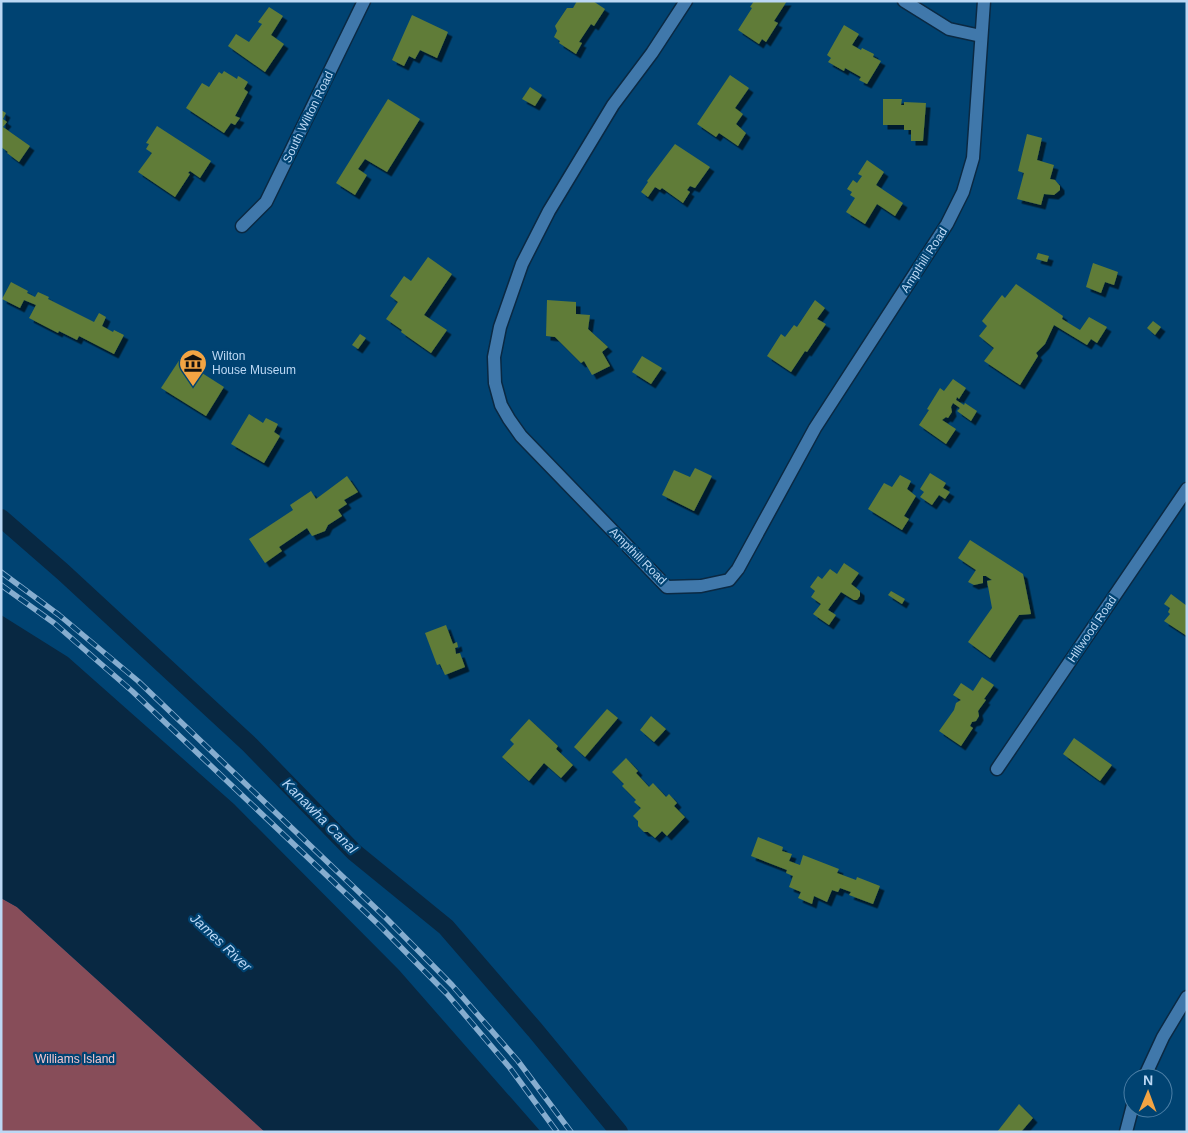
<svg xmlns="http://www.w3.org/2000/svg" width="1188" height="1133" font-family="Helvetica,sans-serif">
  <style>
    .green { fill: #874d59 }
    .water { fill: #082842 }
    .lines { fill: none; stroke-linecap: round; stroke-linejoin: round }
    .canal { stroke: #082842; stroke-width: 18 }
    .building { fill: #607c38; filter: url(#shadow) }
    .street-casing { stroke: #0a2943; stroke-width: 15 }
    .street { stroke: #4078ab; stroke-width: 12 }
    .rail-casing { stroke: #86adcf; stroke-width: 5.5 }
    .rail { stroke: #004372; stroke-width: 4; stroke-dasharray: 11; stroke-linecap: butt }
    .labels { text-anchor: middle; stroke-width: 4.5; stroke-linejoin: round; paint-order: stroke }
    .street-label { font-size: 12px; fill: #bcd8f4; stroke: #004372 }
    .poi-label { font-size: 12px; fill: #bcd8f4; stroke: #004372; text-anchor: start }
    .park-label { font-size: 12px; fill: #f2c5cc; stroke: #004372 }
    .water-label { font-size: 14px; font-style: italic; fill: #b9d7f5; stroke: #004372 }
  </style>
  <defs>
    <filter id="shadow"><feDropShadow dx="4.5" dy="4.5" stdDeviation="0" flood-color="#0009"/></filter>
  </defs>
  <rect width="100%" height="100%" fill="#004372"/>
  <path class="green" d="M1,898L17,907L265,1132H1Z"/>
  <path class="water" d="M1,615L68,657L234,804L399,970L541,1132H265L17,907L1,898Z"/>
  <g class="lines">
    <path class="canal" d="M1,518L63,572L250,745L354,852L446,927L535,1030L619,1132"/>
  </g>
  <g class="building">
    <path d="M577,1H593L605,9L594,26L591,24L579,42L582,43L576,54L559,43L560,41L554,37L557,31L555,26L567,8H573Z"/>
    <path d="M754,1H787L774,21L778,23L766,42L762,39L759,44L738,30L752,8L750,7Z"/>
    <path d="M269,7L283,16L271,35L284,44L265,72L228,46L236,34L249,42L262,24L258,22Z"/>
    <path d="M412,15L448,32L437,58L420,50L415,59L409,56L404,66L392,60Z"/>
    <path d="M844,25L859,34L852,45L861,50L862,48L874,54L873,57L881,61L867,84L859,80L861,77L845,68L844,71L828,62L831,58L827,55Z"/>
    <path d="M224,71L237,79L238,76L240,77L248,82L244,89L248,92L235,116L240,118L235,125L231,123L224,133L186,108L202,83L209,87L219,72L222,74Z"/>
    <path d="M730,75L749,88L735,108L743,114L736,124L746,133L738,146L719,133L716,137L697,124Z"/>
    <path d="M530,87L542,95L535,106L522,99Z"/>
    <path d="M388,99L420,119L387,172L365,159L358,169L367,175L355,195L336,183Z"/>
    <path d="M883,99H902L901,105H904V102L926,103L923,141H911V130H904V125H883Z"/>
    <path d="M1,110L6,113L3,119L7,122L3,127L30,146L19,162L7,153L8,152L1,147Z"/>
    <path d="M157,126L211,161L200,178L190,171L188,173L190,174L175,197L138,172L152,153L146,149L149,144L146,143Z"/>
    <path d="M1027,134L1042,138L1037,160L1054,165L1050,179L1055,180L1060,186V190L1054,195L1044,194L1041,205L1017,199L1024,173L1018,171Z"/>
    <path d="M675,144L710,167L695,188L690,186L687,190L690,192L683,203L662,188L660,190L655,187L648,197L641,192L648,182L647,181Z"/>
    <path d="M867,160L884,172L876,185L903,203L895,216L877,204L865,224L846,212L855,198L850,195L852,192L847,189L853,180L857,183L862,176L858,174Z"/>
    <path d="M1038,253L1049,256L1047,262L1036,259Z"/>
    <path d="M428,257L452,274L424,315L447,330L431,353L401,332L402,330L386,319L398,302L390,296L404,276L411,281Z"/>
    <path d="M1093,263L1118,272L1114,285L1105,282L1101,293L1086,287Z"/>
    <path d="M11,282L28,291L27,293L35,297L38,292L49,297L48,299L94,322L99,313L106,317L102,326L113,332L114,330L124,335L114,354L79,336L77,340L59,331L58,333L29,318L36,305L24,300L20,308L2,299Z"/>
    <path d="M1016,284L1063,316L1062,319L1080,330L1089,317L1107,327L1097,343L1091,339L1087,345L1054,325L1045,344L1036,353L1038,356L1020,385L984,361L994,348L979,336L987,326L982,321L1002,295L1005,298Z"/>
    <path d="M547,300L576,302V314L590,315L588,329L608,347L602,352L610,366L592,375L584,361L581,363L555,337L546,336Z"/>
    <path d="M815,300L825,308L817,319L826,324L807,352L805,351L791,372L767,356L781,334L785,337L794,325L797,327Z"/>
    <path d="M1153,321L1161,327L1155,335L1147,328Z"/>
    <path d="M360,334L366,338L358,349L352,345Z"/>
    <path d="M642,356L662,368L651,384L632,372Z"/>
    <path d="M180,359L224,387L206,416L161,388Z"/>
    <path d="M953,379L966,388L959,399L957,397L956,400L964,405L965,403L977,411L971,421L957,411L960,408L953,403L951,407L952,412L948,418L946,417L942,420L956,429L946,444L919,425L929,410L927,409L940,388L944,391Z"/>
    <path d="M249,414L263,423L266,418L278,424L274,432L280,436L264,463L231,444Z"/>
    <path d="M695,468L712,476L694,511L662,495L674,470L690,477Z"/>
    <path d="M930,473L946,483L943,488L950,492L945,499L939,495L932,505L920,497L924,492L920,489Z"/>
    <path d="M900,475L911,481L907,489L916,496L904,516L909,519L902,530L868,509L884,483L892,487Z"/>
    <path d="M347,476L358,492L344,500L347,504L338,510L342,516L328,525L325,531L312,536L307,528L279,547L282,551L265,563L249,539L293,510L290,505L311,491L316,499Z"/>
    <path d="M970,540L1023,574L1031,614L1019,615L990,658L968,642L992,608L987,581L992,580L986,576H983V583L974,585L968,582L976,570L958,558Z"/>
    <path d="M844,563L859,573L851,584L860,591V596L857,600H854L841,592L828,610L836,615L829,625L813,614L821,604L811,597L815,591L810,587L818,576L822,579L830,569L837,574Z"/>
    <path d="M891,591L905,599L902,604L888,595Z"/>
    <path d="M1171,594L1187,606V636L1164,621L1170,614L1168,612L1170,608L1164,604Z"/>
    <path d="M446,625L453,644L457,642L458,647L455,648L456,654L460,653L465,667L445,675L440,664L437,665L425,633Z"/>
    <path d="M982,677L994,685L984,699L986,700L978,711L979,716L976,721L972,722L970,726L973,728L961,746L939,731L954,710L956,703L961,700L953,695L961,683L973,691Z"/>
    <path d="M607,709L618,718L585,757L574,747Z"/>
    <path d="M651,716L666,729L654,742L640,730Z"/>
    <path d="M529,719L558,746L556,749L573,765L561,778L544,763L529,781L502,757L514,744L510,740Z"/>
    <path d="M1074,738L1112,765L1100,781L1063,754Z"/>
    <path d="M626,758L638,771L636,773L649,787L653,783L666,797L669,794L677,803L674,806L685,817L667,836L662,831L655,838L648,832H644L638,826V821L633,816L641,808L634,802L636,800L622,786L624,784L612,772Z"/>
    <path d="M758,837L783,847L782,851L792,854L789,861L800,865L803,855L839,869L837,873L856,880L857,877L880,886L873,904L849,895L851,892L840,888L838,892L832,890L827,902L814,896L812,904L798,898L801,892L789,887L793,876L786,873L787,870L751,856Z"/>
    <path d="M1019,1104L1033,1118L1021,1132H997Z"/>
  </g>
  <g class="lines">
    <g class="street-casing">
      <g id="street">
        <path d="M686,1L652,53L613,105L549,211L522,264L500,327L494,357L495,383L501,405L509,419L521,436L667,587L701,586L729,580L738,569L815,428L947,224L963,192L973,158L984,1"/>
        <path d="M904,1L949,29L981,36"/>
        <path d="M242,226L266,202L364,1"/>
        <path d="M997,769L1187,489"/>
        <path d="M1144,1078L1163,1037L1187,997"/>
        <path d="M1126,1132L1133,1105"/>
      </g>
    </g>
    <use href="#street" class="street"/>
    <g class="rail-casing">
      <g id="rail">
        <path d="M1,572L59,615L138,681L386,918L452,985L518,1061L571,1132"/>
        <path d="M1,585L54,623L132,691L380,926L447,994L510,1068L557,1132"/>
      </g>
    </g>
    <use href="#rail" class="rail"/>
  </g>
  <defs>
    <g id="museum-pin" transform="scale(1.4375)"><path d="M0 17L-7.5 6A9.5 9.5 0 1 1 7.5 6Z" fill="#f3a443" stroke="#004372"/><path d="M0-6L6-3V-2H-6V-3ZM-5-1h2V3h-2ZM-1-1h2V3h-2ZM3-1h2V3H3ZM-6 4H6V6H-6Z" fill="#111"/></g>
  </defs>
  <g fill-rule="evenodd">
    <use href="#museum-pin" x="193" y="363"/>
  </g>
  <g class="labels">
    <g class="street-label">
      <text transform="translate(308 117) rotate(-64)" y="4">South Wilton Road</text>
      <text transform="translate(924 260) rotate(-57)" y="4">Ampthill Road</text>
      <text transform="translate(638 556) rotate(45)" y="4">Ampthill Road</text>
      <text transform="translate(1092 629) rotate(-56)" y="4">Hillwood Road</text>
    </g>
    <g class="poi-label">
      <text x="212" y="360">Wilton<tspan x="212" dy="14">House Museum</tspan></text>
    </g>
    <g class="park-label">
      <text x="75" y="1063">Williams Island</text>
    </g>
    <g class="water-label">
      <text transform="translate(320 816) rotate(45)" y="5">Kanawha Canal</text>
      <text transform="translate(221 942) rotate(43)" y="5">James River</text>
    </g>
  </g>
  <rect width="1188" height="1133" fill="none" stroke="#bcd8f4" stroke-width="5"/>
  <g transform="translate(1148 1093) rotate(1)"><circle r="24" fill="#004372" stroke="#4b7fa6"/>
  <path d="M0-4L9 19L0 12L-9 19Z" fill="#f3a443"/>
  <text y="-8" font-size="14" font-weight="bold" text-anchor="middle" fill="#bcd8f4">N</text>
  </g>
</svg>
